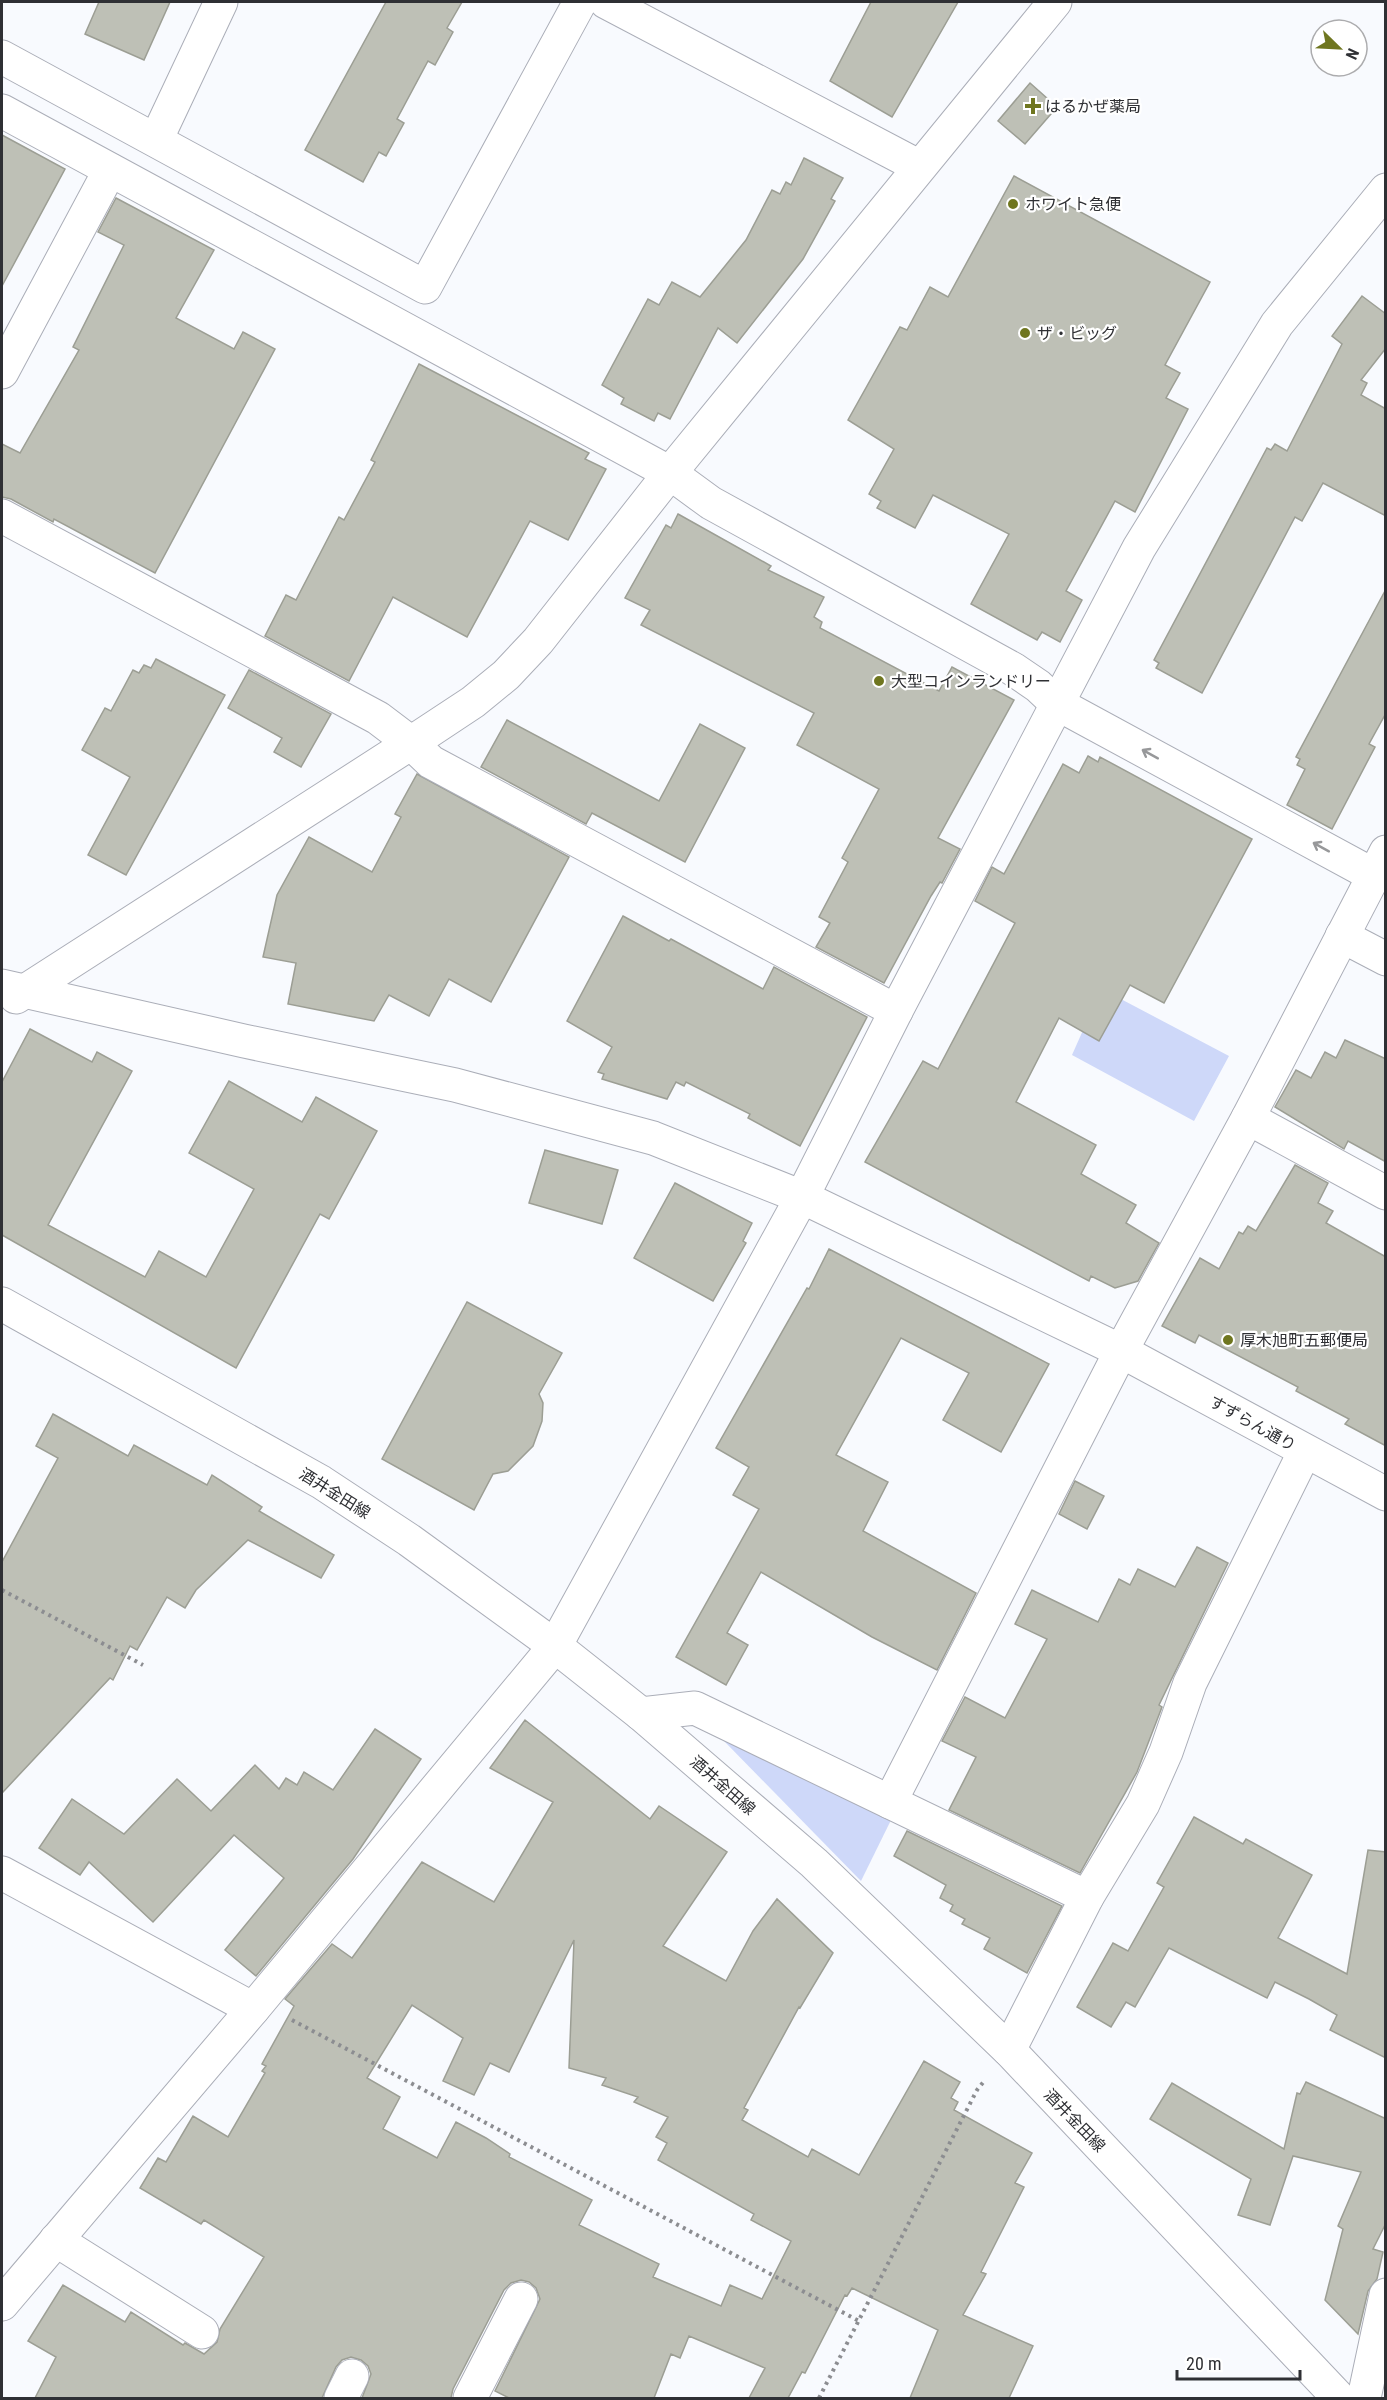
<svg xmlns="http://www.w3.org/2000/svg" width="1387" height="2400" font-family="'Roboto Condensed','Noto Sans JP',sans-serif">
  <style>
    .green { fill: #ced8f9 }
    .building { fill: #bec0b6; stroke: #9c9e94; stroke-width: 1.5; fill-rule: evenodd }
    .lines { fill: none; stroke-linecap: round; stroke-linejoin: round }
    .minor-casing { stroke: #abaeb8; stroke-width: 35 }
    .major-casing { stroke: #abaeb8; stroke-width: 35 }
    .path { stroke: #8c8d91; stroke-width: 4; stroke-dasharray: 3 4.5; stroke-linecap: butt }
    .minor { stroke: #fff; stroke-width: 33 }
    .major { stroke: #fff; stroke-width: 33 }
    .oneway { stroke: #97989a }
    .poi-dot { fill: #6f761f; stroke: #fff; stroke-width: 2 }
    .labels { text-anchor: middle; stroke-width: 4.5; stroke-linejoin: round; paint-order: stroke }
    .poi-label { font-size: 16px; fill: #2f3034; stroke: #fff; text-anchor: start }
    .street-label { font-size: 16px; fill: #2f3034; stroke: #fff }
  </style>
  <rect width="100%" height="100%" fill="#f8fafe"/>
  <g class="green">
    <path d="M1081,978L1229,1056L1194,1121L1072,1055L1088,1019Z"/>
    <path d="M726,1734L893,1816L861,1881L724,1741Z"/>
  </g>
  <g class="building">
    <path d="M99,2H170L144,60L85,34Z"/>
    <path d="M386,2H462L447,28L453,32L435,65L428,61L397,119L404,123L386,156L379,152L363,182L305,150Z"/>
    <path d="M871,2H958L892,117L830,81Z"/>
    <path d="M1030,83L1057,107L1025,144L998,121Z"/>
    <path d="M2,135L65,169L2,286Z"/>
    <path d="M804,158L843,178L831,199L835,201L803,259L737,343L718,328L670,419L658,413L654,421L621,404L624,398L602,385L648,299L659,305L672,282L700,297L746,240L772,190L780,194L786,182L791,185Z"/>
    <path d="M1014,176L1210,282L1165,365L1180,373L1166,398L1188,409L1135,512L1115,501L1066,591L1082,600L1060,642L1042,632L1037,640L971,604L1009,534L933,495L915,528L877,508L881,501L869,494L894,449L848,420L900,327L907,330L930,287L948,297Z"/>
    <path d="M116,198L214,250L176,318L234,349L243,332L275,349L155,573L54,519L53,522L11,499L2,497V444L20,453L79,350L73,347L124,245L98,232Z"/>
    <path d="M1362,296L1386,314V348L1361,380L1367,383L1361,395L1386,409V516L1323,483L1302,521L1295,517L1202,693L1156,668L1159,663L1154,660L1267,448L1271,450L1275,444L1287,451L1342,344L1332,336Z"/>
    <path d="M419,364L589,453L585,459L606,469L568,540L530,521L467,637L393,597L349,681L265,636L286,595L296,600L339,517L344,520L375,462L371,460Z"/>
    <path d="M678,514L771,566L768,570L824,597L814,617L822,622L820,628L939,691L952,667L1014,700L938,838L960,849L942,883L940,882L931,896L884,983L816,947L830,923L819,917L848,862L842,858L879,789L797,745L814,713L641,625L650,610L625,598L666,525L671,528Z"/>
    <path d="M1386,589V713L1369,744L1375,747L1332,829L1287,805L1305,769L1297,765L1300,759L1296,757Z"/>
    <path d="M156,659L225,695L126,875L88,855L130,777L82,750L105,708L111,711L133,670L139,673L144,665L151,668Z"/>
    <path d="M249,670L331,714L301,767L274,752L282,738L228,708Z"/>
    <path d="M507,720L659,801L700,724L745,748L685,862L592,813L586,824L481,767Z"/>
    <path d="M1088,756L1098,762L1100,757L1252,839L1164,1003L1130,985L1099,1041L1059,1018L1016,1102L1096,1145L1081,1174L1136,1205L1126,1223L1159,1243L1138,1281L1115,1288L1091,1276L1089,1281L865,1162L923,1061L938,1069L1015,923L975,901L992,867L1004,874L1063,764L1079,773Z"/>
    <path d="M417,774L569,857L491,1002L449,979L429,1016L389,995L374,1021L288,1004L296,963L263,957L277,895L309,837L372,872L401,817L395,814Z"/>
    <path d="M623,916L669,941L671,939L763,989L774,967L867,1017L800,1146L748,1118L750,1114L686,1082L684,1086L676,1082L667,1099L602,1079L604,1074L598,1072L612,1047L567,1021Z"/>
    <path d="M30,1029L92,1062L97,1052L132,1071L48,1225L145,1277L159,1251L206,1277L254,1189L189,1153L229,1081L302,1122L316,1097L377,1131L329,1219L320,1214L236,1368L2,1235V1082Z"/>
    <path d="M1345,1040L1386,1059V1162L1348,1141L1344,1149L1275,1107L1296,1070L1311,1078L1325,1052L1336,1058Z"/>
    <path d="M545,1150L618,1170L602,1224L529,1203Z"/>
    <path d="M1295,1165L1328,1183L1318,1203L1333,1211L1326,1223L1386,1257V1446L1345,1424L1349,1419L1296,1391L1298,1387L1199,1335L1195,1343L1162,1326L1200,1258L1219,1269L1239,1232L1243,1234L1248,1226L1256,1231Z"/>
    <path d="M675,1183L752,1223L743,1241L746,1243L713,1301L634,1258Z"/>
    <path d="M829,1249L1049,1364L1001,1452L943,1420L969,1373L901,1338L836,1455L888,1482L863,1531L976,1593L937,1670L872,1637L761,1572L727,1633L748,1645L726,1685L676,1657L759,1509L733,1495L749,1467L716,1448L807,1288L809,1289Z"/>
    <path d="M467,1302L562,1353L539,1394L543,1403L542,1421L533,1446L508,1471L493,1474L474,1510L382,1459Z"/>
    <path d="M53,1414L128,1456L134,1445L207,1485L212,1475L262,1507L259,1511L334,1555L321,1578L248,1540L196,1590L185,1608L167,1597L137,1650L130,1646L113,1680L110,1678L2,1793V1562L58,1458L36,1446Z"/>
    <path d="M1075,1481L1104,1496L1087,1529L1059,1514Z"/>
    <path d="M1197,1547L1228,1563L1159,1705L1162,1707L1137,1772L1080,1873L949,1810L976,1757L942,1741L965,1697L1005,1718L1047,1639L1015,1624L1032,1590L1098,1622L1119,1579L1130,1585L1138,1569L1175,1587Z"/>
    <path d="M525,1720L650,1819L659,1806L727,1852L663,1946L726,1981L753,1931L777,1899L833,1953L800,2008L799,2007L744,2108L748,2110L742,2120L808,2157L812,2149L859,2175L924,2061L960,2082L951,2098L958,2102L954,2110L1032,2153L1015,2183L1024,2187L981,2272L986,2274L963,2315L1033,2346L1009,2398H910L938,2330L852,2288L847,2296L845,2295L805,2373L802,2372L788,2398H749L765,2368L689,2336L680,2358L671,2354L654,2398H509L495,2391L540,2299L536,2288L529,2282L521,2280L511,2283L504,2290L453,2389L451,2398H362L371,2374L368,2366L361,2360L351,2357L342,2360L336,2367L322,2398H35L56,2357L28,2341L63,2285L125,2322L131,2312L183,2345L185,2343L204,2354L217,2342L220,2329L264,2257L204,2220L201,2224L140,2188L158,2158L166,2162L193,2116L228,2137L265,2073L262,2071L266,2066L262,2064L294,2006L285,1999L332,1944L352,1958L422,1862L494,1902L553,1802L490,1768ZM574,1940L569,2068L606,2078L602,2085L638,2097L634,2102L668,2117L656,2137L667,2143L658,2160L754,2214L751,2220L791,2241L762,2299L730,2285L721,2306L653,2277L659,2264L579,2225L592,2200L509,2157L510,2154L486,2138L456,2122L437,2158L383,2129L400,2097L367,2078L412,2005L463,2038L443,2081L474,2095L490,2063L509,2072Z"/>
    <path d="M375,1729L421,1759L353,1859L256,1976L225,1950L284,1878L234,1835L153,1922L89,1862L80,1875L39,1848L72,1799L124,1834L177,1779L211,1811L255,1765L279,1789L286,1778L297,1785L304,1772L333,1790Z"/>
    <path d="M1194,1817L1243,1844L1246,1839L1312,1875L1278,1938L1347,1974L1368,1850L1386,1852V2058L1330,2030L1337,2015L1309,1999L1275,1982L1267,1998L1169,1948L1135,2007L1126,2002L1111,2027L1077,2007L1113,1943L1128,1951L1164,1887L1157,1883Z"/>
    <path d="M907,1831L1062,1906L1027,1973L984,1949L990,1938L962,1924L965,1919L950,1911L953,1905L940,1898L946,1885L894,1856Z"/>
    <path d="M1306,2082L1384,2118L1386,2114V2223L1373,2249L1383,2252L1377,2279L1368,2291L1358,2334L1325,2300L1343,2229L1338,2226L1361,2172L1293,2156L1270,2225L1238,2215L1251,2179L1150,2119L1172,2083L1284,2149L1297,2093L1300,2094Z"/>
  </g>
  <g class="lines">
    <g class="minor-casing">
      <g id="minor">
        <path d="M606,2L918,166"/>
        <path d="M2,57L425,287L580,2"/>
        <path d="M2,111L670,473L711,503L1013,669L1038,686L1056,703L1373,875"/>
        <path d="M156,140L221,2"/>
        <path d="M2,372L110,170"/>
        <path d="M2,516L378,718L411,743L431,762L896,1011"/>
        <path d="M1342,936L1386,959"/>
        <path d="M2,986L244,1041L455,1085L653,1138L802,1197L1121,1351L1386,1494"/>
        <path d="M16,997L411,743L473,702L506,675L538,641L670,473L1055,2"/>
        <path d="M1248,1118L1386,1193"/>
        <path d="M641,1714L695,1708L1087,1897"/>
        <path d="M890,1802L1121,1351L1248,1118L1386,852"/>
        <path d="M2,1873L253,2009"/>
        <path d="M1009,2050L1087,1897L1143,1804L1166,1752L1190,1683L1305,1451"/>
        <path d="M56,2240L202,2332"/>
        <path d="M2,2304L253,2009L555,1646L802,1197L896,1011L1139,548L1277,324L1386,190"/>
        <path d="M341,2398L352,2376"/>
        <path d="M470,2398L521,2299"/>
        <path d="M1364,2398L1386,2295"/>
      </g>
    </g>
    <g class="major-casing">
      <path id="major" d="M2,1304L321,1482L409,1540L555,1646L641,1714L814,1863L1009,2050L1339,2398"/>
    </g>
    <g class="path">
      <path d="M2,1590L143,1665"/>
      <path d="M292,2020L859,2321"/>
      <path d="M819,2398L977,2090L985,2080"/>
    </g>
    <use href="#minor" class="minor"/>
    <use href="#major" class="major"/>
  </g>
  <defs><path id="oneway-shaft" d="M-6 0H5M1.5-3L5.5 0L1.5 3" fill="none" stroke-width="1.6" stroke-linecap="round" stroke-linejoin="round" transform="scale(1.5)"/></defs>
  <g class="oneway">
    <use href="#oneway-shaft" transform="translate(1150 754) rotate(-151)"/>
    <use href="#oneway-shaft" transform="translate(1321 847) rotate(-151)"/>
  </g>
  <g class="poi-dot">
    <path d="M1030 97h6v6h6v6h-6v6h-6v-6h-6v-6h6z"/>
    <circle cx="1013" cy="204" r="6"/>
    <circle cx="1025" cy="333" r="6"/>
    <circle cx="879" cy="681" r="6"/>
    <circle cx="1228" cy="1340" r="6"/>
  </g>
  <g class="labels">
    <g class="poi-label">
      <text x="1045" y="112">はるかぜ薬局</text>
      <text x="1025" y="210">ホワイト急便</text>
      <text x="1037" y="339">ザ・ビッグ</text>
      <text x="891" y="687">大型コインランドリー</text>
      <text x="1240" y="1346">厚木旭町五郵便局</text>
    </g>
    <g class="street-label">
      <text transform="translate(1253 1423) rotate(29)" y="6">すずらん通り</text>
      <text transform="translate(335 1493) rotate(32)" y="6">酒井金田線</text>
      <text transform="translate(723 1785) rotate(41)" y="6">酒井金田線</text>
      <text transform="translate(1075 2120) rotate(46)" y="6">酒井金田線</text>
    </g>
  </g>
  <rect width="1387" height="2400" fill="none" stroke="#2f3034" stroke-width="6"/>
  <g transform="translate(1339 48) rotate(114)"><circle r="28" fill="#ffffff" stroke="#acacae" stroke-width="1.5"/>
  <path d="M0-4.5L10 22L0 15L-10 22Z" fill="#6f761f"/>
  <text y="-9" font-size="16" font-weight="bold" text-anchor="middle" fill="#2f3034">N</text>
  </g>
  <path d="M1177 2370v9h123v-9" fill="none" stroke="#2f3034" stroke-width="3"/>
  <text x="1186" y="2370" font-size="18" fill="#2f3034" stroke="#ffffff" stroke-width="4.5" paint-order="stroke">20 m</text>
</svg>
